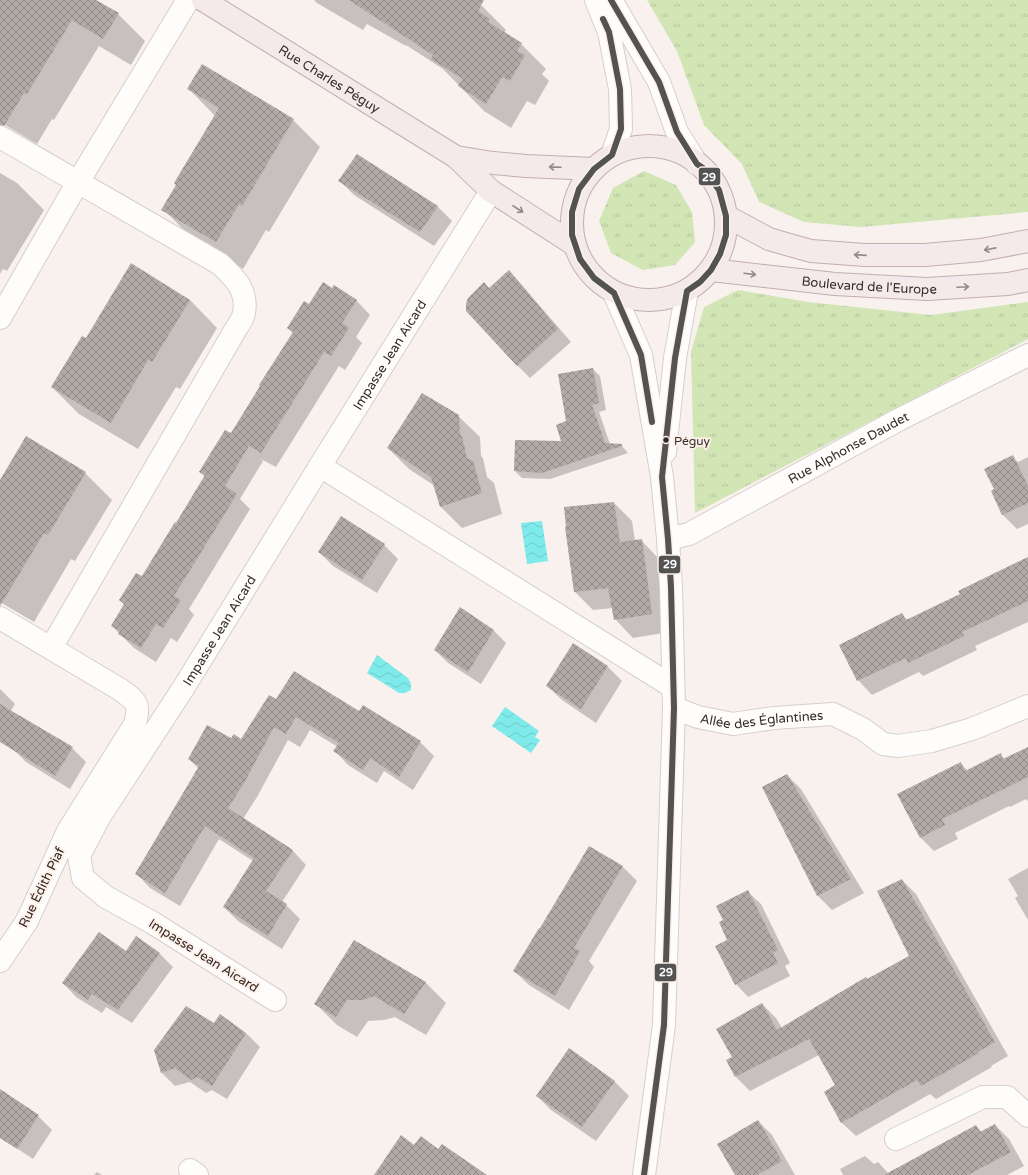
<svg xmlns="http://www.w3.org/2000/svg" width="1028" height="1175" font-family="'Varela Round',sans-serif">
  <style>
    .grass { fill: url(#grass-tufts) }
    .water { fill: url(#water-waves) }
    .shadow { fill: #0003 }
    .building { fill: url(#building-cross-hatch) }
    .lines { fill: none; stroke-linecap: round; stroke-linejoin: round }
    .minor-casing { stroke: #d6cfcb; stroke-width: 24 }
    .major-casing { stroke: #c3aeb1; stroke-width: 24 }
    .minor { stroke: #fefdfc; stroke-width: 22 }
    .major { stroke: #f4e9eb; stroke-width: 22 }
    .bus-1-casing { stroke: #fdf0e9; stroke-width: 9 }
    .bus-1 { stroke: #535353; stroke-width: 6 }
    .oneway { stroke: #948a8a }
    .bus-dot { fill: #342c28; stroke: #fdf0e9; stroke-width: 1.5 }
    .labels { text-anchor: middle; stroke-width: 4; stroke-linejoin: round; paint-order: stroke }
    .bus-label { font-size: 12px; fill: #342c28; stroke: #fdf0e9; text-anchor: start }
    .street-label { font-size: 13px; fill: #342c28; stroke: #fdf0e9 }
    .line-badge { stroke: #fdf0e9; stroke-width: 1.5 }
    .badge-label { font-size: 11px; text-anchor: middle; font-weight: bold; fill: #fff }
  </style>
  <defs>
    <pattern id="grass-tufts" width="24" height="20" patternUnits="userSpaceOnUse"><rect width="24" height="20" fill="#d2e6b5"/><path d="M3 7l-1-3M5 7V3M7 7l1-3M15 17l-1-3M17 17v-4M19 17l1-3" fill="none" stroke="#b5c59c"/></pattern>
    <pattern id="water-waves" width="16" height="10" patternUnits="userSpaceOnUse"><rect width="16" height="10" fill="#7eebea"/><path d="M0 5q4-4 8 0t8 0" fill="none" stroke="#6ecac9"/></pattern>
    <pattern id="building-cross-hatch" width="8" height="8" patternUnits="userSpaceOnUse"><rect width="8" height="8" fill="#b0aba6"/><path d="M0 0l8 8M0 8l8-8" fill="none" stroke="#908b87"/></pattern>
  </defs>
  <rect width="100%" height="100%" fill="#f8f1ee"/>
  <g class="grass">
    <path d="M647,0H1028V212L861,227L804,222L759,202L742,164L704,125L677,51Z"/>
    <path d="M644,171L676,185L692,212L695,242L675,265L643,270L611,253L599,221L613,188Z"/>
    <path d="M738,290L808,302L931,315L1028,302V339L695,513L691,352L704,307Z"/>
  </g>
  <g class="water">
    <path d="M542,521L548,561L527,564L521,523Z"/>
    <path d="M377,655L408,678L411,684V690L405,693H399L367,673Z"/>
    <path d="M505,707L539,731L535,737L540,740L531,753L492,726Z"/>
  </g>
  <g class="shadow">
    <path d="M4,0H94L118,14L145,41L131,65L99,46L54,120L52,119L37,144L0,122V6Z"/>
    <path d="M314,0H473L481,5L506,30L504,33L521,44L546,69L542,74L549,81L535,105L527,101L511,128L484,111L443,69L406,45V46L367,24L363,30L317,3Z"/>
    <path d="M189,89L293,120L320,147L269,232L266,230L243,269L190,236L163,209L215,116Z"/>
    <path d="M357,156L438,207L452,221L434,246L354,195L340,181Z"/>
    <path d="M0,173L17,183L44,210L7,271L3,269L0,274Z"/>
    <path d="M509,272L521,284L571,342L530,378L517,365L490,289Z"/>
    <path d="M190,300L217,328L180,389L176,387L138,449L79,414L52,387L86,339Z"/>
    <path d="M356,300L370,315L356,337L362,343L345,370L339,366L276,467L259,458L263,461L240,499L250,509L189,609L194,615L177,642L171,638L156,662L134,648L112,626L205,477L200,472L231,435L293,333L288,328L310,306Z"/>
    <path d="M593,369L600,376L606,410L599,412L610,444L621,445L628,453L550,479L522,478L515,471L563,442L567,422Z"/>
    <path d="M458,416L480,437L481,456L483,458L487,477L494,483L502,514L462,528L441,507L435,486L409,469L388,448Z"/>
    <path d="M26,438L85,473L112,500L75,561L71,559L34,622L0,602V482Z"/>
    <path d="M1012,457L1018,462L1028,457V524L1017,529L1003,515L992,491L995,490Z"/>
    <path d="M614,503L632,521L635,541L641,540L659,559L669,632L633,638L615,619L613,608L593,610L575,592Z"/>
    <path d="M384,545L398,559L377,593L333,566L319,552Z"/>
    <path d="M1028,558V622L975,646L977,650L923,676L919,672L872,695L858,680L902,615L908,620L961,594Z"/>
    <path d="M493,630L506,643L481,684L448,663L435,650Z"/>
    <path d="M573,644L608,667L622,681L596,723L562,700L547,686Z"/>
    <path d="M0,689L15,704L0,729Z"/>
    <path d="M276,701L359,713L420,742L434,756L413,790L384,771L377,783L348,765L335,751L338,747L310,730L300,747L288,740L257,797L243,819L293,851L306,865L282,902L286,905L300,919L282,949L238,921L224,907L253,861L219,839L180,906L150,888L137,874L199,769L189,759L231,739L242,741Z"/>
    <path d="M12,748H72L86,762L70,789L26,762Z"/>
    <path d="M1028,748V801L1026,799L1010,807L1009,806L955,833L958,839L934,851L920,837L960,763L968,771L1000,755L1005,759Z"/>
    <path d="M787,775L801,789L864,893L832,910L818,896L763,787Z"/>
    <path d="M589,848L623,867L637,881L589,961L594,967L569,1010L529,985L514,971L540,930Z"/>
    <path d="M1028,868V920L1015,898L1018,896L1008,879Z"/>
    <path d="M902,880L916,894L1008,1056L991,1066L992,1067L936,1099L930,1094L856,1136L842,1123L836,1086L819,1055L750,1091L736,1077L727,1061L734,1057L762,1004L776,1018L782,1028L910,957Z"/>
    <path d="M748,892L761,904L790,963L785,966L790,976L748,997L736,984L729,941L724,920Z"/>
    <path d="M136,938L160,954L173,967L132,1023L106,1007L102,1013L76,997L63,983L126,952Z"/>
    <path d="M425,982L446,1003L426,1035L395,1017L384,1020L368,1021L357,1037L337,1025L316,1004Z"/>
    <path d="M214,1024L246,1033L260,1047L227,1099L212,1090L206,1093L190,1082L175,1086L161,1072Z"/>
    <path d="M570,1050L615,1082L629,1096L596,1141L551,1110L537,1096Z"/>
    <path d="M0,1095L38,1116L52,1130L33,1159L0,1137Z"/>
    <path d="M758,1121L772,1135L795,1175H736Z"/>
    <path d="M995,1125L1009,1139L1024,1166L1007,1175H843L840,1169L865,1156L874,1164L878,1162L889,1174L976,1126L982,1132Z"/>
    <path d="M97,1172L102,1175H94Z"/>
  </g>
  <g class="building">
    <path d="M0,0H96L119,13L103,39L72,20L27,94L24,93L4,126L0,125Z"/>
    <path d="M349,0H484L478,11L490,19L488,22L522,43L517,51L525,55L510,81L502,77L486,104L458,86L463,79L431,59L433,55Z"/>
    <path d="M202,64L294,119L242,206L239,204L216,242L161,210L176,185L174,183L219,108L187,89Z"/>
    <path d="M357,154L438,206L420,232L338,181Z"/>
    <path d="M131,263L190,300L152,362L148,360L111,423L51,387L82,336L86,338Z"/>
    <path d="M509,270L558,329L517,366L466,311V304L468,298L484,282L489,288Z"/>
    <path d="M323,282L332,288L334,285L357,300L342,323L349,328L331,356L324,352L261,453L246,444L249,446L225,486L237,494L174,596L181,600L163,628L156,624L141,648L118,634L120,631L111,626L124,604L119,600L136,573L142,576L175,522L176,523L205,475L199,472L210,454L225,430L231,433L260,386L259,385L293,332L287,328L304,301L309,304Z"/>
    <path d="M593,368L599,403L592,405L605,443L622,444V446L542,473L514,471L515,440L561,441L556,425L566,421L558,374Z"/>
    <path d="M422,393L459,415L460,435L462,436L467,458L473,461L482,493L440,507L431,477L387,448Z"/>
    <path d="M26,436L86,472L48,535L44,533L0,606V480Z"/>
    <path d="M1013,455L1028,486V503L1002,515L991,491L994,489L984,469Z"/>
    <path d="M614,502L620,542L642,539L652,614L614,620L608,588L574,592L565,527H566L564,507Z"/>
    <path d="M341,516L385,544L362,580L318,552Z"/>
    <path d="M1028,557V601L962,632L964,636L908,663L906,658L857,681L839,645L902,613L906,620L960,594L958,591Z"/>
    <path d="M460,607L494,630L468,672L434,650Z"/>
    <path d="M573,643L608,666L581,709L546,686Z"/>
    <path d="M294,671L359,711L363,705L421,741L399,777L370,758L363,770L333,751L339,743L296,717L286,734L274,727L244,783L228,808L293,850L266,891L287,904L268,936L223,907L254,858L205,826L165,893L135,874L199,766L188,759L207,725L231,738L234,734L241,739L269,695L276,699Z"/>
    <path d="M0,704L73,747L55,776L0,742Z"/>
    <path d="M1028,747V777L942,819L945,825L920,838L897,794L961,762L965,771L1001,753L1003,759Z"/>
    <path d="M787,774L851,879L817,896L762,787Z"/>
    <path d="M589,846L623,866L574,948L580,951L555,996L513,971L539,928H540Z"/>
    <path d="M902,879L995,1042L978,1052L979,1053L921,1086L917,1080L841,1123L824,1092L835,1085L809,1039L735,1077L726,1060L732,1057L716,1029L762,1003L777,1030L866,977L867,979L909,956L877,891Z"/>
    <path d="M748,890L778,950L773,953L778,963L735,985L715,946L727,940L719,922L723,920L716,906Z"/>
    <path d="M99,932L126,951L136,936L160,953L118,1010L92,994L88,1000L62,983Z"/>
    <path d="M354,940L426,982L404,1014L374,996L363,1000H347L336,1017L314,1004Z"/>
    <path d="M186,1006L214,1023L220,1014L246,1033L212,1086L197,1077L191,1080L175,1068L161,1073L154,1050Z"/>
    <path d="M569,1048L615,1081L582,1127L536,1096Z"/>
    <path d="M0,1089L39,1115L17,1149L0,1138Z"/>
    <path d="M758,1120L782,1161L757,1175H735L717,1144Z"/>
    <path d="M995,1124L1011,1152L968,1175H884L976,1125L980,1132Z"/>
    <path d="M401,1135L414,1145L421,1136L438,1149L442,1144L487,1175H374Z"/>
  </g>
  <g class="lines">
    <g class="minor-casing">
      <g id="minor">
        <path d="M596,0L609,32L620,89L621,129L612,155"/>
        <path d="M611,0L659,82L677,132L697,164"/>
        <path d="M0,137L220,264C235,278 248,290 244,313C243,318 240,323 237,327L51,648"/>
        <path d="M614,293L641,355L662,477L668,539L671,587L674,708L664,1025L644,1175"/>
        <path d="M0,318L78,182L188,0"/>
        <path d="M665,452L675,358L687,291"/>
        <path d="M320,466L673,687"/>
        <path id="s1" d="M668,539L689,534L900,419L1028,355"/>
        <path d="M0,618L121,690C137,702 140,703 135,724L68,831L27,921L0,961"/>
        <path id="s2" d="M674,708L698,717L733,724L774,718L833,714L863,729L883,744L898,746L932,741L972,729L1028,706"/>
        <path id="s3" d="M275,1000L153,923L106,897L83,878L79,856L100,816L184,687L320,466L491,191"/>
        <path d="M896,1139L983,1097H1007L1028,1116"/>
        <path d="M190,1170L197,1175"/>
      </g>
    </g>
    <g class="major-casing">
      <g id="major">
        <path id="s4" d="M203,0L456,157L491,191L575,245"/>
        <circle cx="649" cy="223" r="77"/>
        <path d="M456,157L493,163L526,166L594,169"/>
        <path d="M726,216L769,239L786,244L811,251L865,255H925L981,250L1028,241"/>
        <path id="s5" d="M711,270L835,284L927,289L1008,284L1028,280"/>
      </g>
    </g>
    <use href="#minor" class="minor"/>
    <use href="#major" class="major"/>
    <g class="bus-1-casing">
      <g id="bus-1">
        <path d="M611,0L659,82L677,132L697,164L703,168L719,190L726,216V235L720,254L711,270L700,282L687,291L675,358L662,477L668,539L671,587L674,708L664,1025L644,1175"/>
        <path d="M603,19L609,32L620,89L621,129L612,155L594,169L579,189L572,212V235L580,259L594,278L614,293L641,355L652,422"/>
      </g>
    </g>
    <use href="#bus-1" class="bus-1"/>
  </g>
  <defs><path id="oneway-shaft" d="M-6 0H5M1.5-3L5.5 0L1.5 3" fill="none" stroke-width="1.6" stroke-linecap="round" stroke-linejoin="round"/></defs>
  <g class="oneway">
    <use href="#oneway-shaft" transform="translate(555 167) rotate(-178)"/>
    <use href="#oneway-shaft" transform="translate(518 209) rotate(33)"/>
    <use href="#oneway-shaft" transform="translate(990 249) rotate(169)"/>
    <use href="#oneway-shaft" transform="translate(860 255) rotate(-176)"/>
    <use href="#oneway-shaft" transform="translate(750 274) rotate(7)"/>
    <use href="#oneway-shaft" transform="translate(963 287) rotate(-3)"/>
  </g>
  <circle class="bus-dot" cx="666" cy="440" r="3.5"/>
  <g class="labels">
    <g class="bus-label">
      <text x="674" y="445">Péguy</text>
    </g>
    <g class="street-label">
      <text dy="5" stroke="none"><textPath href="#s4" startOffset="149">Rue Charles Péguy</textPath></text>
      <text dy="5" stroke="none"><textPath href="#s5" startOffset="159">Boulevard de l'Europe</textPath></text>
      <text dy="5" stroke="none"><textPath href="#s3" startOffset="840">Impasse Jean Aicard</textPath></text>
      <text dy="5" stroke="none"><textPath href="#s1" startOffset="203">Rue Alphonse Daudet</textPath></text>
      <text dy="5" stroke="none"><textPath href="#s3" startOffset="516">Impasse Jean Aicard</textPath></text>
      <text dy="5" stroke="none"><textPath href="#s2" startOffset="90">Allée des Églantines</textPath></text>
      <text transform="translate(41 887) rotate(-64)" y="5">Rue Édith Piaf</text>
      <text transform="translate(204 955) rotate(32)" y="5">Impasse Jean Aicard</text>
    </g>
  </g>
  <g class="line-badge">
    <rect x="698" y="167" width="23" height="19" rx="4" fill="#535353"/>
    <rect x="658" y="555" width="23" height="19" rx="4" fill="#535353"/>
    <rect x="654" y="963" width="23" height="19" rx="4" fill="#535353"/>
  </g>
  <g class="badge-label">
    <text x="709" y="181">29</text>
    <text x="670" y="568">29</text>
    <text x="666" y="976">29</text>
  </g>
</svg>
